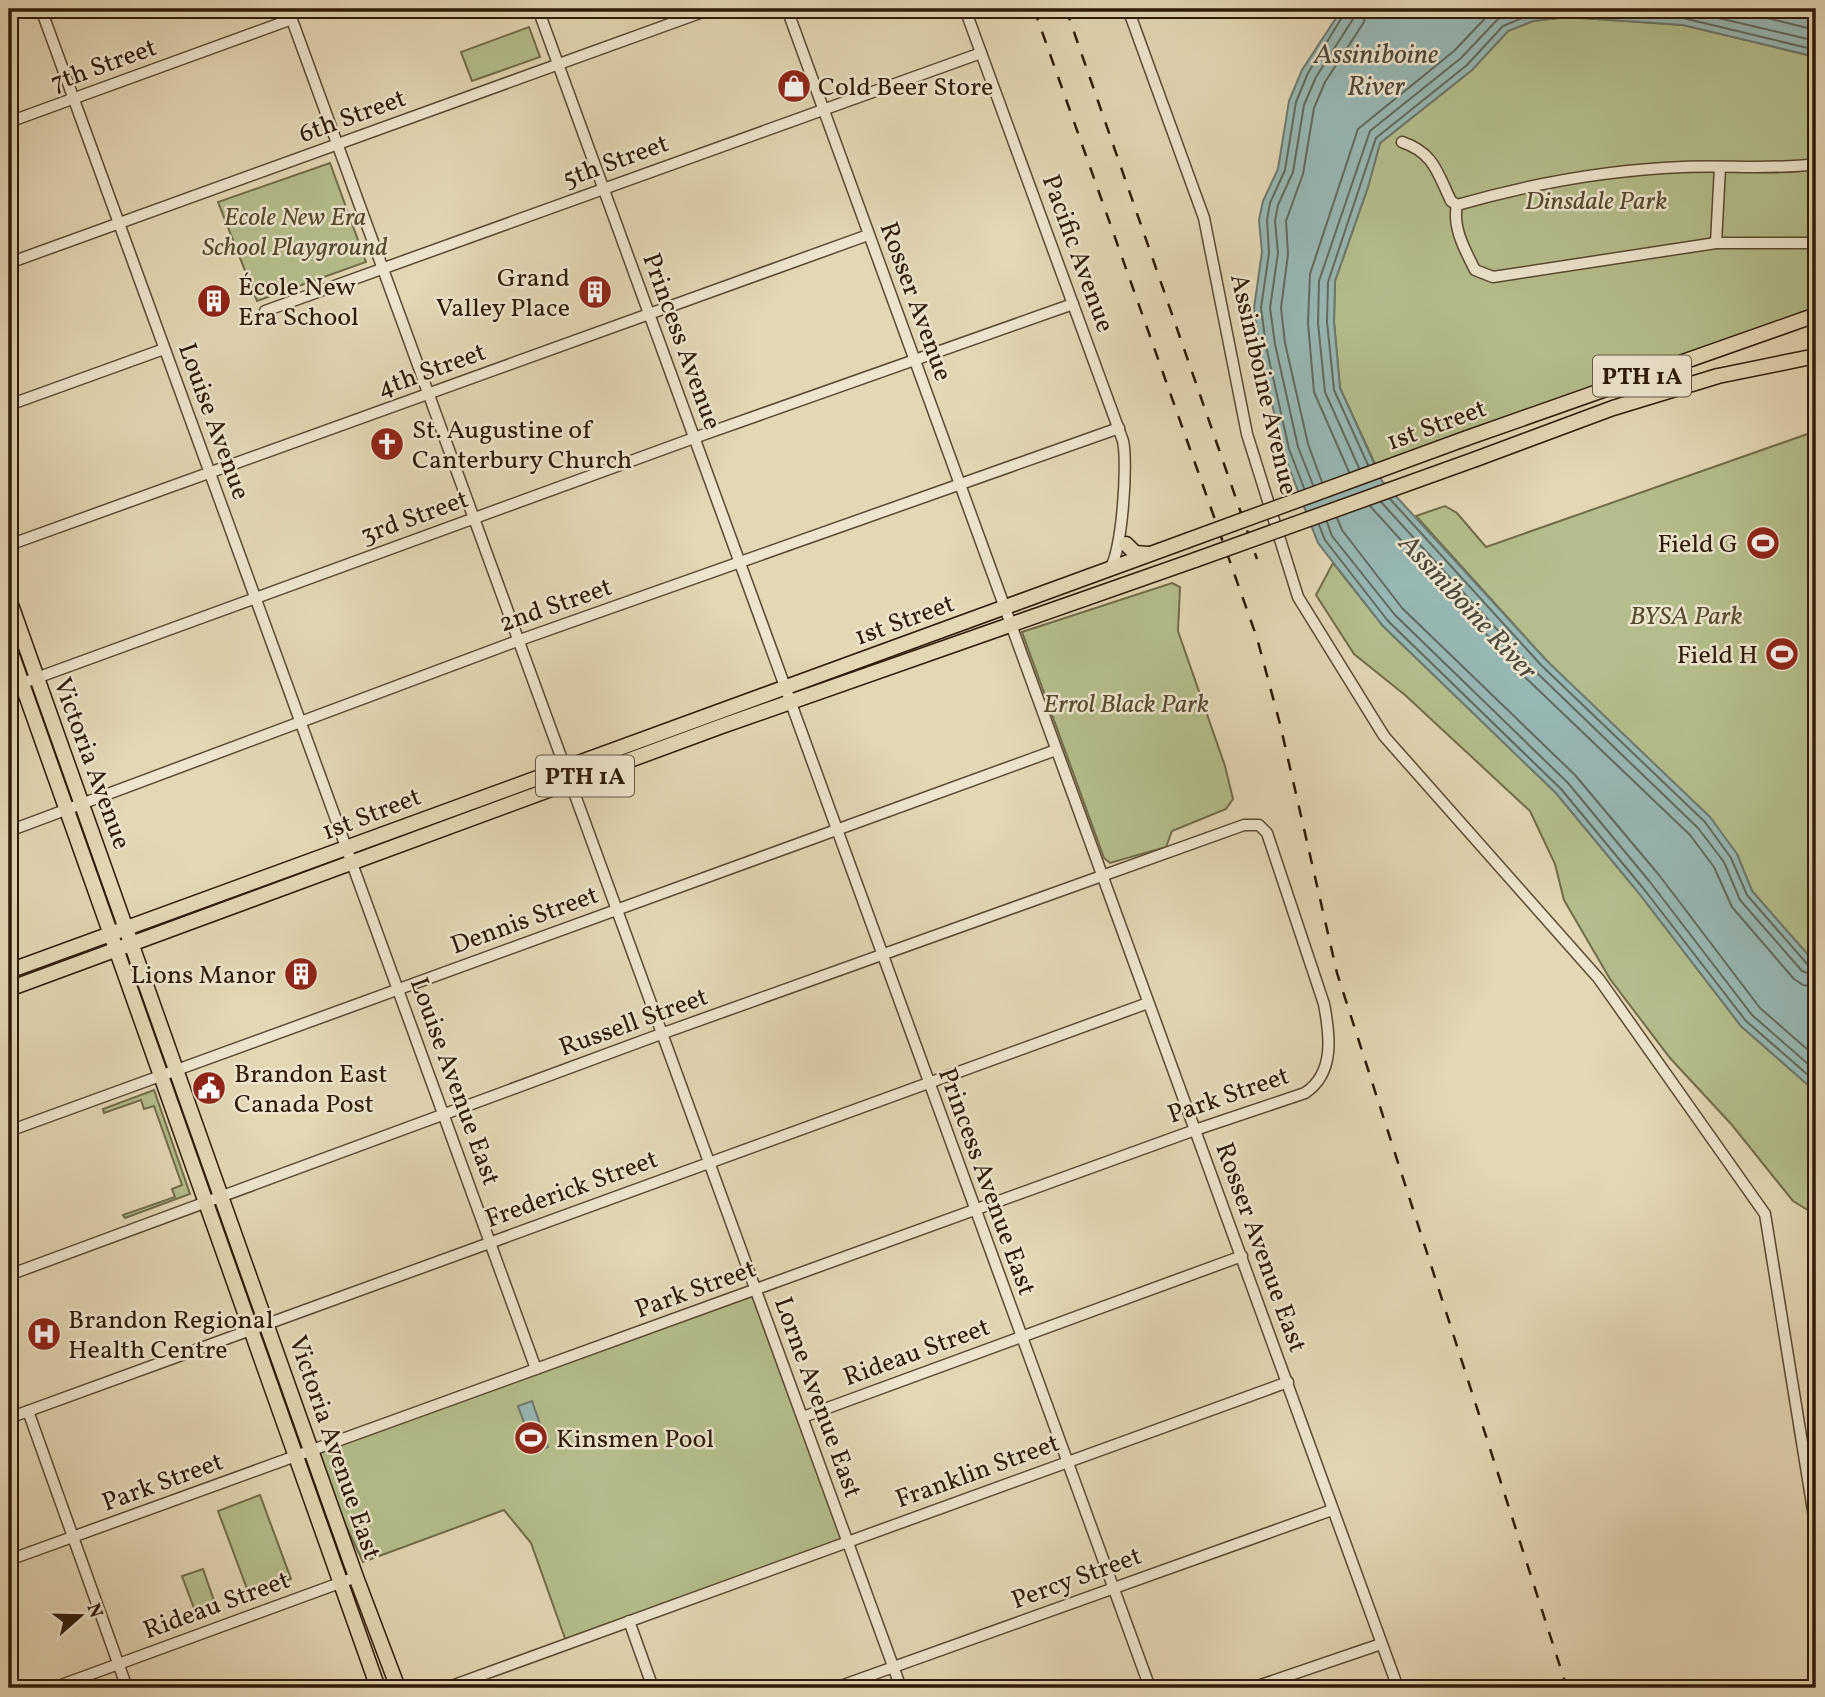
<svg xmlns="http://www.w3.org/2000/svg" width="1825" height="1697" font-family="Vollkorn,serif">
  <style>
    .green { fill: #b4be8c; stroke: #716c4a; stroke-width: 2 }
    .water { fill: #97b8b5; stroke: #6d796f; stroke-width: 2 }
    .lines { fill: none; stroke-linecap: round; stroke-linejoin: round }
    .shore { stroke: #62695e; stroke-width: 2 }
    .minor-casing { stroke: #5b4932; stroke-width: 13 }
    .major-casing { stroke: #2e1a07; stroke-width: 17 }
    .minor { stroke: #ede5ce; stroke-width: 10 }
    .major { stroke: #e3d7b4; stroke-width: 14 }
    .rail { stroke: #2e1a07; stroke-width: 2.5; stroke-dasharray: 12 12; stroke-linecap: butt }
    .major-bridge-casing { stroke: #2e1a07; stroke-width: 17; stroke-linecap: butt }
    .major-bridge { stroke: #e3d7b4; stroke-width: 14 }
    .labels { text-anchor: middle; stroke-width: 5; stroke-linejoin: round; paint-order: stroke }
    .shield { fill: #ede5ce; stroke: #675743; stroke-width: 2 }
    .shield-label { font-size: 24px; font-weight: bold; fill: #2e1a07 }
    .street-label { font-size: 26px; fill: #2e1a07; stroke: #ede5ce }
    .poi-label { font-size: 26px; fill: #2e1a07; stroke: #ede5ce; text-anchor: start }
    .park-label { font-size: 26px; font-style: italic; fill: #564b2f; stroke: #ede5ce }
    .water-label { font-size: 28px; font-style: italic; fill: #4e493b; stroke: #ede5ce }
  </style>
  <rect width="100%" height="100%" fill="#e3d7b4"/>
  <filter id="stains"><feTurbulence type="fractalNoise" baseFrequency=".00286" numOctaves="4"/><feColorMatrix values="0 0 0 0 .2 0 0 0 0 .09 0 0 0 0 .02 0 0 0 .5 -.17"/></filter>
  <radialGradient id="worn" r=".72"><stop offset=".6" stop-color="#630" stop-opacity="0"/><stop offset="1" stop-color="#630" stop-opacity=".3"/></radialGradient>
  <g class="green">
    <path d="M1567,17L1683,25L1816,57V311L1377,468L1340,388L1334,322L1335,281L1368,187L1380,143L1472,70L1508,31L1533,21Z"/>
    <path d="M529,27L540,57L472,81L461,52Z"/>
    <path d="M330,163L366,262L257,301L218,202Z"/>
    <path d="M1816,431V964L1752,891L1737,854L1546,660L1416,516L1445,506L1457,513L1486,547Z"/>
    <path d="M1333,563L1383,626L1556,793L1638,892L1741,1026L1816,1092V1215L1793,1201L1732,1125L1670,1058L1610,979L1564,900L1555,864L1530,811L1405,695L1354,654L1316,595Z"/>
    <path d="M1172,583L1180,587L1178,631L1225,766L1233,799L1226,809L1172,831L1166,847L1110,863L1104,858L1022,632Z"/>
    <path d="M154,1090L190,1194L125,1218L123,1215L175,1197L172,1189L182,1185L154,1106L144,1109L141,1100L104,1113L103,1109Z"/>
    <path d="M756,1290L847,1541L567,1644L531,1543L504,1510L363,1562L311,1452Z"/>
    <path d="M260,1495L291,1579L249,1594L218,1511Z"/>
    <path d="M203,1569L218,1612L198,1619L182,1576Z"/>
  </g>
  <g class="water">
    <path d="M1342,9H1816V57L1683,25L1567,17L1533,21L1508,31L1472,70L1380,143L1368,187L1335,281L1334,322L1340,388L1382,481L1546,660L1710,817L1737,854L1752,891L1816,964V1092L1741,1026L1638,892L1556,793L1383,626L1318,543L1283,452L1259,347L1254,308L1262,252L1259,220L1263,201L1278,169L1289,101L1302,70Z"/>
    <path d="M532,1401L548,1447L535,1452L518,1406Z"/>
  </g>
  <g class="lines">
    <g class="shore">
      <path d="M1680,9L1816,41"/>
      <path d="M1730,9L1816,30"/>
      <path d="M1368,465L1334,390L1327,322L1328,282L1376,138L1467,65L1503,26L1532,14L1568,10L1683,18L1816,50"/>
      <path d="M1359,468L1325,392L1318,323L1319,281L1370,131L1461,58L1498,19L1521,9"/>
      <path d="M1349,472L1314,392L1308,323L1310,274L1358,129L1454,51L1494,9"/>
      <path d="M1322,482L1308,444L1285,343L1281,308L1288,254L1286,221L1303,174L1314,108L1325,82L1364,22L1366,9"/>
      <path d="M1313,485L1298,447L1275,344L1270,308L1278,253L1275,221L1278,205L1293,172L1304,105L1316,77L1353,19L1356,9"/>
      <path d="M1304,488L1289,449L1266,346L1261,308L1269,253L1267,220L1270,203L1285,170L1296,102L1308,73L1347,9"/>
      <path d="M1390,499L1541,665L1705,822L1731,858L1747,895L1808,965L1816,968"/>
      <path d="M1381,502L1535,671L1698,828L1724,862L1740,900L1802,971L1816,976"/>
      <path d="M1370,506L1527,679L1690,835L1714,867L1732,907L1794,979L1803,985L1816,987"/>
      <path d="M1337,518L1342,530L1402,608L1575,775L1659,875L1760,1008L1816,1057"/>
      <path d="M1327,522L1332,536L1395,615L1568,783L1650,882L1752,1015L1816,1071"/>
      <path d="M1319,525L1325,540L1388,621L1561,789L1643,888L1746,1021L1816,1082"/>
    </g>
    <g class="minor-casing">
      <g id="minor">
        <path d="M41,9L536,1369"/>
        <path d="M288,9L901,1688"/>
        <path d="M538,9L1150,1688"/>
        <path d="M787,9L1398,1688"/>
        <path d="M965,9L1123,441C1128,462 1122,557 1109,569"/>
        <path d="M1128,9L1204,218L1247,434L1298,597L1384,736L1599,979L1765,1214L1816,1529"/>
        <path d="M9,122L292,19"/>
        <path d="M1402,142C1434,153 1437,172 1451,201L1457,205"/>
        <path d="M1816,164C1771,170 1728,165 1683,167C1606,170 1530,184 1457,205C1452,227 1465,250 1475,270L1493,277L1716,243H1816"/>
        <path d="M1716,243L1720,167"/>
        <path d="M9,263L711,9"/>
        <path d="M265,311L981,53"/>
        <path d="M9,405L164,349"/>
        <path d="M9,545L868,235"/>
        <path d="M9,688L694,438L1073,304"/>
        <path d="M9,831L517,641L1119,428"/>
        <path d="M9,1131L1056,750"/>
        <path d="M9,1275L661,1034L1244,825H1259L1267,833L1324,1004C1330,1036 1335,1073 1305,1093L1195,1130L9,1560"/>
        <path d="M28,1411L127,1688"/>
        <path d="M803,1417L1242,1256"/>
        <path d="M9,1418L1148,1003"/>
        <path d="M629,1621L653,1688"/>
        <path d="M53,1688L356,1577"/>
        <path d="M446,1688L1288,1382"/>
        <path d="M835,1688L1332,1510"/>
        <path d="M1252,1688L1381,1644"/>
      </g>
    </g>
    <g class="major-casing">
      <g id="major">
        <path d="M1467,438L1816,315"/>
        <path d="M1476,459L1613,408L1718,376L1816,356"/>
        <path d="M1126,544L1135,553L1148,554"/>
        <path d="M9,599L356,1577L398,1688"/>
        <path d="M9,647L378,1688"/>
        <path d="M9,971L1186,541"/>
        <path d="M9,989L722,726L1195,560"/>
      </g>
    </g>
    <use href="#minor" class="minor"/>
    <use href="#major" class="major"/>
    <g class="rail">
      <path d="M1034,9L1257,638L1280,724L1337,973L1567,1688"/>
      <path d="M1066,9L1257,559"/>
    </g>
    <g class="major-bridge-casing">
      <g id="major-bridge">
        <path d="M1186,541L1467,438"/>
        <path d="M1195,560L1476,459"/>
      </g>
    </g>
    <use href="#major-bridge" class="major-bridge"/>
  </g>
  <defs>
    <g id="shop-disc" transform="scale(1.75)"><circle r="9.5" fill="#8f2418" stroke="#ede5ce"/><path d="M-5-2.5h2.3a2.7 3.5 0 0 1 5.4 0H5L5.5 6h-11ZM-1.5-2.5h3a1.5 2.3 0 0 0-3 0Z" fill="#fff"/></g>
    <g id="building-disc" transform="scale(1.75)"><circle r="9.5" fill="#8f2418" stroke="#ede5ce"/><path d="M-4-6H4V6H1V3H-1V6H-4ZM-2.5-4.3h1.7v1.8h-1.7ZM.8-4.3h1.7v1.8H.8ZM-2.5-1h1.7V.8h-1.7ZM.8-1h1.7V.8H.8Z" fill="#fff"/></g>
    <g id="church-disc" transform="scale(1.75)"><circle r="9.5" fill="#8f2418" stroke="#ede5ce"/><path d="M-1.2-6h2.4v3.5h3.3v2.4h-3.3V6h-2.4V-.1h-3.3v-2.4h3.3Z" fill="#fff"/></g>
    <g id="stadium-disc" transform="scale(1.75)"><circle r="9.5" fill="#8f2418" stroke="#ede5ce"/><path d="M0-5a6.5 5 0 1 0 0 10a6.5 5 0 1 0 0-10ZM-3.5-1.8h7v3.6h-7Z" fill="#fff"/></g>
    <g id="civic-disc" transform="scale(1.75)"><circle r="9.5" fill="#8f2418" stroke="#ede5ce"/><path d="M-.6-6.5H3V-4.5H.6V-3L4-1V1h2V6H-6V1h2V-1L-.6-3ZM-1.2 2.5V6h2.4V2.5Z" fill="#fff"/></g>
    <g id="hospital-disc" transform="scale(1.75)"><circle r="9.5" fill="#8f2418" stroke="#ede5ce"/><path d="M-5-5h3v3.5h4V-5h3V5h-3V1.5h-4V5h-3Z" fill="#fff"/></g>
  </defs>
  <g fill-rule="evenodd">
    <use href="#shop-disc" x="794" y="86"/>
    <use href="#building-disc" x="595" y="292"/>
    <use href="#building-disc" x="214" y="301"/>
    <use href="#church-disc" x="387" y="444"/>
    <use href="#stadium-disc" x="1763" y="543"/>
    <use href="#stadium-disc" x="1782" y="654"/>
    <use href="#building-disc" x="301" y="974"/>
    <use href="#civic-disc" x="209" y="1088"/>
    <use href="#hospital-disc" x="44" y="1334"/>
    <use href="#stadium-disc" x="531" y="1438"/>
  </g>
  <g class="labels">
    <g class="shield">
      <rect x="1593" y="355.5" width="98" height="41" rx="5"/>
      <rect x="536" y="755.5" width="98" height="41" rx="5"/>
    </g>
    <g class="shield-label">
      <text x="1642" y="384">PTH 1A</text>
      <text x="585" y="784">PTH 1A</text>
    </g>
    <g class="street-label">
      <text transform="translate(103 64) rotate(-20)" y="9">7th Street</text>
      <text transform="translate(352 115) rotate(-20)" y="9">6th Street</text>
      <text transform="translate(615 160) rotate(-20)" y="9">5th Street</text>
      <text transform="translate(1079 253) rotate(70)" y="9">Pacific Avenue</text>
      <text transform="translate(917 301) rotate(70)" y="9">Rosser Avenue</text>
      <text transform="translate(683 341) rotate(70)" y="9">Princess Avenue</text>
      <text transform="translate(431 369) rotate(-20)" y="9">4th Street</text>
      <text transform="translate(1265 384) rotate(77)" y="9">Assiniboine Avenue</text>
      <text transform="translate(215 421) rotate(70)" y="9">Louise Avenue</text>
      <text transform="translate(1436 424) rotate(-20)" y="9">1st Street</text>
      <text transform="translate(414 516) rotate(-20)" y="9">3rd Street</text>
      <text transform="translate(555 604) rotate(-19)" y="9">2nd Street</text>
      <text transform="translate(904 619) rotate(-20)" y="9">1st Street</text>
      <text transform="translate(93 763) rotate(70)" y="9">Victoria Avenue</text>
      <text transform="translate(371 813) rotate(-21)" y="9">1st Street</text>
      <text transform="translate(524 919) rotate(-20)" y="9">Dennis Street</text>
      <text transform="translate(633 1021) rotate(-20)" y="9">Russell Street</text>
      <text transform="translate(456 1081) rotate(70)" y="9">Louise Avenue East</text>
      <text transform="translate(1228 1094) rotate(-19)" y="9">Park Street</text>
      <text transform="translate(988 1181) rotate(70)" y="9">Princess Avenue East</text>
      <text transform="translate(571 1188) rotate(-20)" y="9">Frederick Street</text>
      <text transform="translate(1262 1247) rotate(70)" y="9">Rosser Avenue East</text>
      <text transform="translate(695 1288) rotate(-20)" y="9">Park Street</text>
      <text transform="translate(916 1351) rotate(-20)" y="9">Rideau Street</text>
      <text transform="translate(819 1397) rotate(70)" y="9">Lorne Avenue East</text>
      <text transform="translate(336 1447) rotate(71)" y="9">Victoria Avenue East</text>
      <text transform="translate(977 1470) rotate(-20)" y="9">Franklin Street</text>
      <text transform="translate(162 1481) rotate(-20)" y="9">Park Street</text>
      <text transform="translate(1076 1577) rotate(-20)" y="9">Percy Street</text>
      <text transform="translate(216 1604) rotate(-20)" y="9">Rideau Street</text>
    </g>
    <g class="poi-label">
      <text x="818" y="95">Cold Beer Store</text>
      <text x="570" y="286" text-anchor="end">Grand<tspan x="570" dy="30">Valley Place</tspan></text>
      <text x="238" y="295">École New<tspan x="238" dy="30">Era School</tspan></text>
      <text x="412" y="438">St. Augustine of<tspan x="412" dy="30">Canterbury Church</tspan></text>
      <text x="1738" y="552" text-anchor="end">Field G</text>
      <text x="1758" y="663" text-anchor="end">Field H</text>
      <text x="276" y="983" text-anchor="end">Lions Manor</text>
      <text x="234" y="1082">Brandon East<tspan x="234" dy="30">Canada Post</tspan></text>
      <text x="68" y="1328">Brandon Regional<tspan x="68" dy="30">Health Centre</tspan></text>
      <text x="556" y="1447">Kinsmen Pool</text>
    </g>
    <g class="park-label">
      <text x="1596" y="209">Dinsdale Park</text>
      <text x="295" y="225">Ecole New Era<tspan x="295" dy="30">School Playground</tspan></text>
      <text x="1686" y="624">BYSA Park</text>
      <text x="1126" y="712">Errol Black Park</text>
    </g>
    <g class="water-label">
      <text x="1376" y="63">Assiniboine<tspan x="1376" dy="32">River</tspan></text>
      <text transform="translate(1469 606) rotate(47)" y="10">Assiniboine River</text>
    </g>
  </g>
  <rect width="1825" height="1697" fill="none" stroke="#e3d7b4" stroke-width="35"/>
  <rect x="10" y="10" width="1804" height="1676" fill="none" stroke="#2e1a07" stroke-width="3.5"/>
  <rect x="18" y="18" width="1790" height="1662" fill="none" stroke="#2e1a07" stroke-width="2"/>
  <g transform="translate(80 1616) rotate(70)" stroke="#ede5ce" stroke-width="5" paint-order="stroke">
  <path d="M0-5L12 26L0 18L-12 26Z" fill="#2e1a07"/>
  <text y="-10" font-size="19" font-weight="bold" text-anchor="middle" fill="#2e1a07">N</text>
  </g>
  <rect width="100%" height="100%" filter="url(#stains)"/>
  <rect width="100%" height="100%" fill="url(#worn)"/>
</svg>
